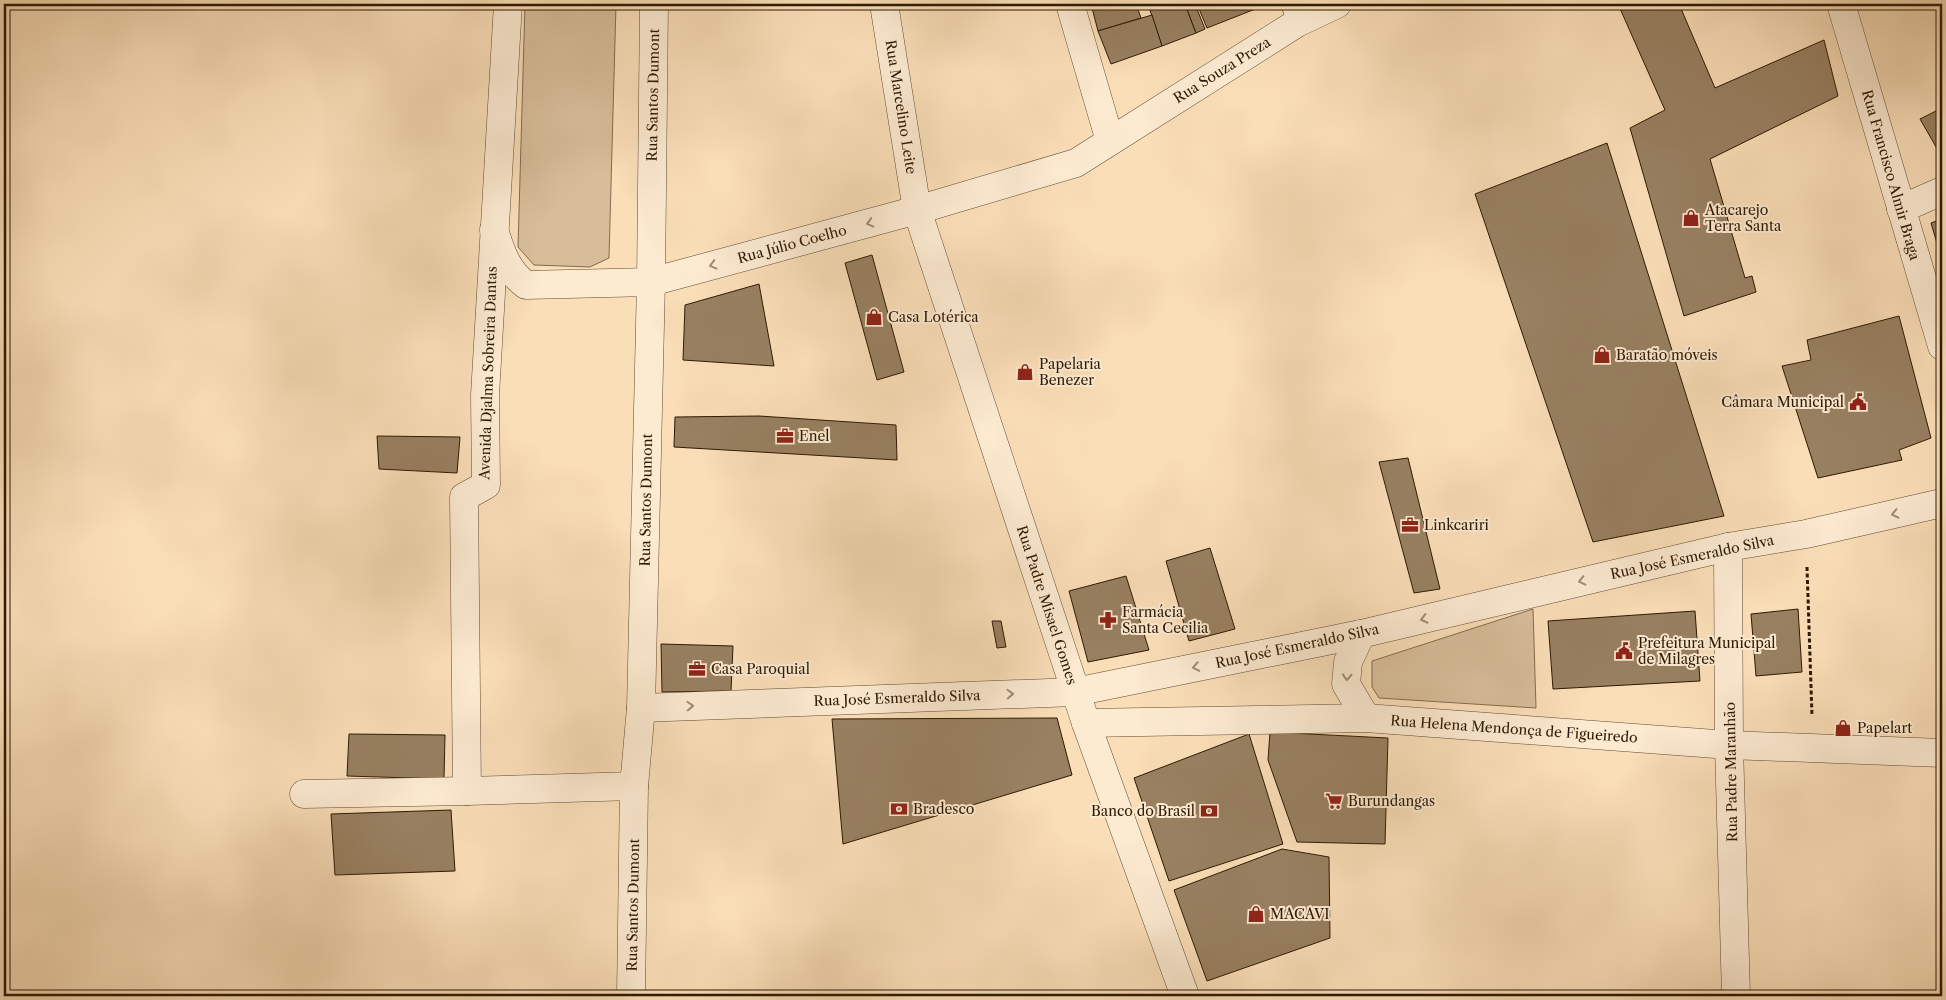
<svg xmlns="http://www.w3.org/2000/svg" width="1946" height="1000" font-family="'Libre Caslon Text',serif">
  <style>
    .green { fill: #d7bd99; stroke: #826c4e }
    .building { fill: #988061; stroke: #2e1a02 }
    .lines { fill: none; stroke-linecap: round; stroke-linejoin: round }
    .service-casing { stroke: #614b30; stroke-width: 19 }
    .minor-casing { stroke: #614b30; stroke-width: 29 }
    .tertiary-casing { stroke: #614b30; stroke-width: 29 }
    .path { stroke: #2e1a02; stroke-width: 3; stroke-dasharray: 4 2.5; stroke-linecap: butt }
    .service { stroke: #fcead1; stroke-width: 18 }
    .minor { stroke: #fcead1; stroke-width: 28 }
    .tertiary { stroke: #fcead1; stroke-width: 28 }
    .oneway { stroke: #9f8c74 }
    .labels { text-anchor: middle; stroke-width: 4; stroke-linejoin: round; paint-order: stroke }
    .street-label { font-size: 14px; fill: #2e1a02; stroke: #fcead1 }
    .poi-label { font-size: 14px; fill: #2e1a02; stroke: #fcead1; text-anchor: start }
  </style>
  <rect width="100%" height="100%" fill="#fadeb8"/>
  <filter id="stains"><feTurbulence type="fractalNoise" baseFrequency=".004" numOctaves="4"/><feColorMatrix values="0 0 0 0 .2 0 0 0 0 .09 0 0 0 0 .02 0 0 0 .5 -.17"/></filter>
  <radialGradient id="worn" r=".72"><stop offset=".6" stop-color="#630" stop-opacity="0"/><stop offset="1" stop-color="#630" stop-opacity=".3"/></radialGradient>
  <g class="green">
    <path d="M525,4H616L609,258L590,267L534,265L518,247Z"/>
    <path d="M1533,609L1536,708L1379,698L1372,687V661Z"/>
  </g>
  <g class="building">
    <path d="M1091,4H1136L1141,18L1098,31Z"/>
    <path d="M1148,4H1185L1196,33L1162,46Z"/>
    <path d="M1185,4H1195L1205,29L1196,33Z"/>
    <path d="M1197,4H1268L1207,28Z"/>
    <path d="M1618,4H1679L1715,88L1824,40L1838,96L1710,159L1745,278L1752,276L1756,292L1684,316L1630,128L1665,110Z"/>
    <path d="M1152,15L1162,46L1111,64L1098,31Z"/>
    <path d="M1942,108V150L1939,152L1920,119Z"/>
    <path d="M1607,143L1724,516L1593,542L1475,194Z"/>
    <path d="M1942,219V260L1931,223Z"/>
    <path d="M872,255L904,372L877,380L845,263Z"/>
    <path d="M759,284L774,366L683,360L685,305Z"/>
    <path d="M1899,316L1931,438L1899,450L1902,460L1818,478L1782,366L1811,360L1807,340Z"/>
    <path d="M759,416L896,425L897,460L674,447L675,417Z"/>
    <path d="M377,436L460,437L457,473L379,469Z"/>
    <path d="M1408,458L1440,589L1414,593L1379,462Z"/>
    <path d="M1210,548L1235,629L1189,641L1166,561Z"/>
    <path d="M1126,576L1149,650L1088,662L1069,591Z"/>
    <path d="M1798,609L1802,672L1756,676L1751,614Z"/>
    <path d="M1695,611L1700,681L1553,689L1548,621Z"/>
    <path d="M992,621H1001L1006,647L997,648Z"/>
    <path d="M661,644L733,646L731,691L662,692Z"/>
    <path d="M1057,718L1072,775L843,844L832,719Z"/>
    <path d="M1270,732L1388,738L1385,844L1297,842L1268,760Z"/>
    <path d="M349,734L445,735L444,779L347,776Z"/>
    <path d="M1249,734L1283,844L1169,881L1134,778Z"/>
    <path d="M451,810L455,871L335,875L331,814Z"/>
    <path d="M1282,849L1329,857L1330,938L1207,981L1174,890Z"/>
  </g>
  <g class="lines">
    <g class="service-casing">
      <path id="service" d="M1290,4L1297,23"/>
    </g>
    <g class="minor-casing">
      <g id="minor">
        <path d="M1070,4L1110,141"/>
        <path d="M1841,4L1942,346"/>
        <path d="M1901,209L1942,191"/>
        <path d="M917,210L1076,163L1297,23L1337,4"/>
        <path d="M494,230C501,252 507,271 526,285L651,282L641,708L634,786L631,996"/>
        <path d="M1728,547L1729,745L1736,996"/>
        <path d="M1361,634L1348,662L1346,684L1366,718"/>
        <path d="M641,708L1075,692L1361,634L1728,547L1806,534L1942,503"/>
        <path d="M1086,723L1366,718L1729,745L1942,753"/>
        <path d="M467,791L464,497L486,485L485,395L508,4"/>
        <path d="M304,794L467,791L634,786"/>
      </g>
    </g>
    <g class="tertiary-casing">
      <g id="tertiary">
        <path d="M654,4L651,282L917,210"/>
        <path d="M884,4L917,210L1086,723L1185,996"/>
      </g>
    </g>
    <path class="path" d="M1807,567L1812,716"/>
    <use href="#service" class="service"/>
    <use href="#minor" class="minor"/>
    <use href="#tertiary" class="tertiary"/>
  </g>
  <defs><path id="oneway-chevron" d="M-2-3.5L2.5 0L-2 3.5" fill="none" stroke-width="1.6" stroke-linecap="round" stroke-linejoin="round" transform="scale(1.25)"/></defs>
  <g class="oneway">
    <use href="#oneway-chevron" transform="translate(870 223) rotate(165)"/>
    <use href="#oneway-chevron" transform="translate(713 265) rotate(165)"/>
    <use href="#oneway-chevron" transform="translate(1895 514) rotate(167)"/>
    <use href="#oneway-chevron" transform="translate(1582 581) rotate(167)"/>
    <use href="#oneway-chevron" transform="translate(1424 619) rotate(166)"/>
    <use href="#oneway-chevron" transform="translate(1196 667) rotate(169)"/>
    <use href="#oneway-chevron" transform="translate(1347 677) rotate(93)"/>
    <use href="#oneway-chevron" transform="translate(1010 694) rotate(-2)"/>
    <use href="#oneway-chevron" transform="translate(690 706) rotate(-2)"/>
  </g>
  <defs>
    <g id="shop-bare" transform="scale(1.35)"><path d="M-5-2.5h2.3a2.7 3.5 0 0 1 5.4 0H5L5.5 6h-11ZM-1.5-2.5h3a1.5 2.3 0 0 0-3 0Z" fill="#8f2418" stroke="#fcead1" stroke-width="2.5" paint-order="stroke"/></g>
    <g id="civic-bare" transform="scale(1.35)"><path d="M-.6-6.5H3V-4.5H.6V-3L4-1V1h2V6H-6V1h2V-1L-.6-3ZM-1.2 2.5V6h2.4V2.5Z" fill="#8f2418" stroke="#fcead1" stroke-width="2.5" paint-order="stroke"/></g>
    <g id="office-bare" transform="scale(1.35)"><path d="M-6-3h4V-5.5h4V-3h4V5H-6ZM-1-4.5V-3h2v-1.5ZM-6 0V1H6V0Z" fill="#8f2418" stroke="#fcead1" stroke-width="2.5" paint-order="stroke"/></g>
    <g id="pharmacy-bare" transform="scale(1.35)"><path d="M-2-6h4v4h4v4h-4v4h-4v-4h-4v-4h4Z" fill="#8f2418" stroke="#fcead1" stroke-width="2.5" paint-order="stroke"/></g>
    <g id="supermarket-bare" transform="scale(1.35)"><path d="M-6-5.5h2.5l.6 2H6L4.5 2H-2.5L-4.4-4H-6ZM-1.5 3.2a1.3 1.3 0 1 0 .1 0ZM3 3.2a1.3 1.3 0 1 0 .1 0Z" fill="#8f2418" stroke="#fcead1" stroke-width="2.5" paint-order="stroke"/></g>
    <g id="bank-bare" transform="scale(1.35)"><path d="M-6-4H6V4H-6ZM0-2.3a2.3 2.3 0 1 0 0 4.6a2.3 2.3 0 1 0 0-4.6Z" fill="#8f2418" stroke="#fcead1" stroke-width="2.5" paint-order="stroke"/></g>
  </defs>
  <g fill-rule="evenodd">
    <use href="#shop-bare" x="1691" y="218"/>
    <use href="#shop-bare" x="874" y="317"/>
    <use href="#shop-bare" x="1602" y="355"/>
    <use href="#shop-bare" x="1025" y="372"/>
    <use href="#civic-bare" x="1858" y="402"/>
    <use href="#office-bare" x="785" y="436"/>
    <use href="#office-bare" x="1410" y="525"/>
    <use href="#pharmacy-bare" x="1108" y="620"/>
    <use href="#civic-bare" x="1624" y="651"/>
    <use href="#office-bare" x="697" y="669"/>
    <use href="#shop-bare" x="1843" y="728"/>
    <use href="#supermarket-bare" x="1334" y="801"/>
    <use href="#bank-bare" x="899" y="809"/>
    <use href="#bank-bare" x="1209" y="811"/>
    <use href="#shop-bare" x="1256" y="914"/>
  </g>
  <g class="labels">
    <g class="street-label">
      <text transform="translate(1222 70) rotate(-32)" y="5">Rua Souza Preza</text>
      <text transform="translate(653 95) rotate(-89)" y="5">Rua Santos Dumont</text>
      <text transform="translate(901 107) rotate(81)" y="5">Rua Marcelino Leite</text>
      <text transform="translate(1891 175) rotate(74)" y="5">Rua Francisco Almir Braga</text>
      <text transform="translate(792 244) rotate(-15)" y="5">Rua Júlio Coelho</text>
      <text transform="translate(488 373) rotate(-88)" y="5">Avenida Djalma Sobreira Dantas</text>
      <text transform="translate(646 500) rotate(-89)" y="5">Rua Santos Dumont</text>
      <text transform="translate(1692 557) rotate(-12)" y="5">Rua José Esmeraldo Silva</text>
      <text transform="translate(1047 605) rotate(72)" y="5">Rua Padre Misael Gomes</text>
      <text transform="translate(1297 646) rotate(-12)" y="5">Rua José Esmeraldo Silva</text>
      <text transform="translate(897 698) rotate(-2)" y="5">Rua José Esmeraldo Silva</text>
      <text transform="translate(1514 729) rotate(4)" y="5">Rua Helena Mendonça de Figueiredo</text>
      <text transform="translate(1731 772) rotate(-91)" y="5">Rua Padre Maranhão</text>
      <text transform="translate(633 905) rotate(-89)" y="5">Rua Santos Dumont</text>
    </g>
    <g class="poi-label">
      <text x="1705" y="215">Atacarejo<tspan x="1705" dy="16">Terra Santa</tspan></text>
      <text x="888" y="322">Casa Lotérica</text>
      <text x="1616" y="360">Baratão móveis</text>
      <text x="1039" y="369">Papelaria<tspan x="1039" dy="16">Benezer</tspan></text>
      <text x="1844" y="407" text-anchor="end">Câmara Municipal</text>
      <text x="799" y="441">Enel</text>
      <text x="1424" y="530">Linkcariri</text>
      <text x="1122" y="617">Farmácia<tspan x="1122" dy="16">Santa Cecilia</tspan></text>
      <text x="1638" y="648">Prefeitura Municipal<tspan x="1638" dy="16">de Milagres</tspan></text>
      <text x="711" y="674">Casa Paroquial</text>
      <text x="1857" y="733">Papelart</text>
      <text x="1348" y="806">Burundangas</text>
      <text x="913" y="814">Bradesco</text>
      <text x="1195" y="816" text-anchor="end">Banco do Brasil</text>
      <text x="1270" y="919">MACAVI</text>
    </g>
  </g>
  <rect width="1946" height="1000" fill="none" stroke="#fadeb8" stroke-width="20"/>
  <rect x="5" y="5" width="1936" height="990" fill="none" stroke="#2e1a02" stroke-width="2.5"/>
  <rect x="10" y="10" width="1926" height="980" fill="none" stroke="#2e1a02"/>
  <rect width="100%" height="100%" filter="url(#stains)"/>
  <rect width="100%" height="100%" fill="url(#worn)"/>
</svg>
